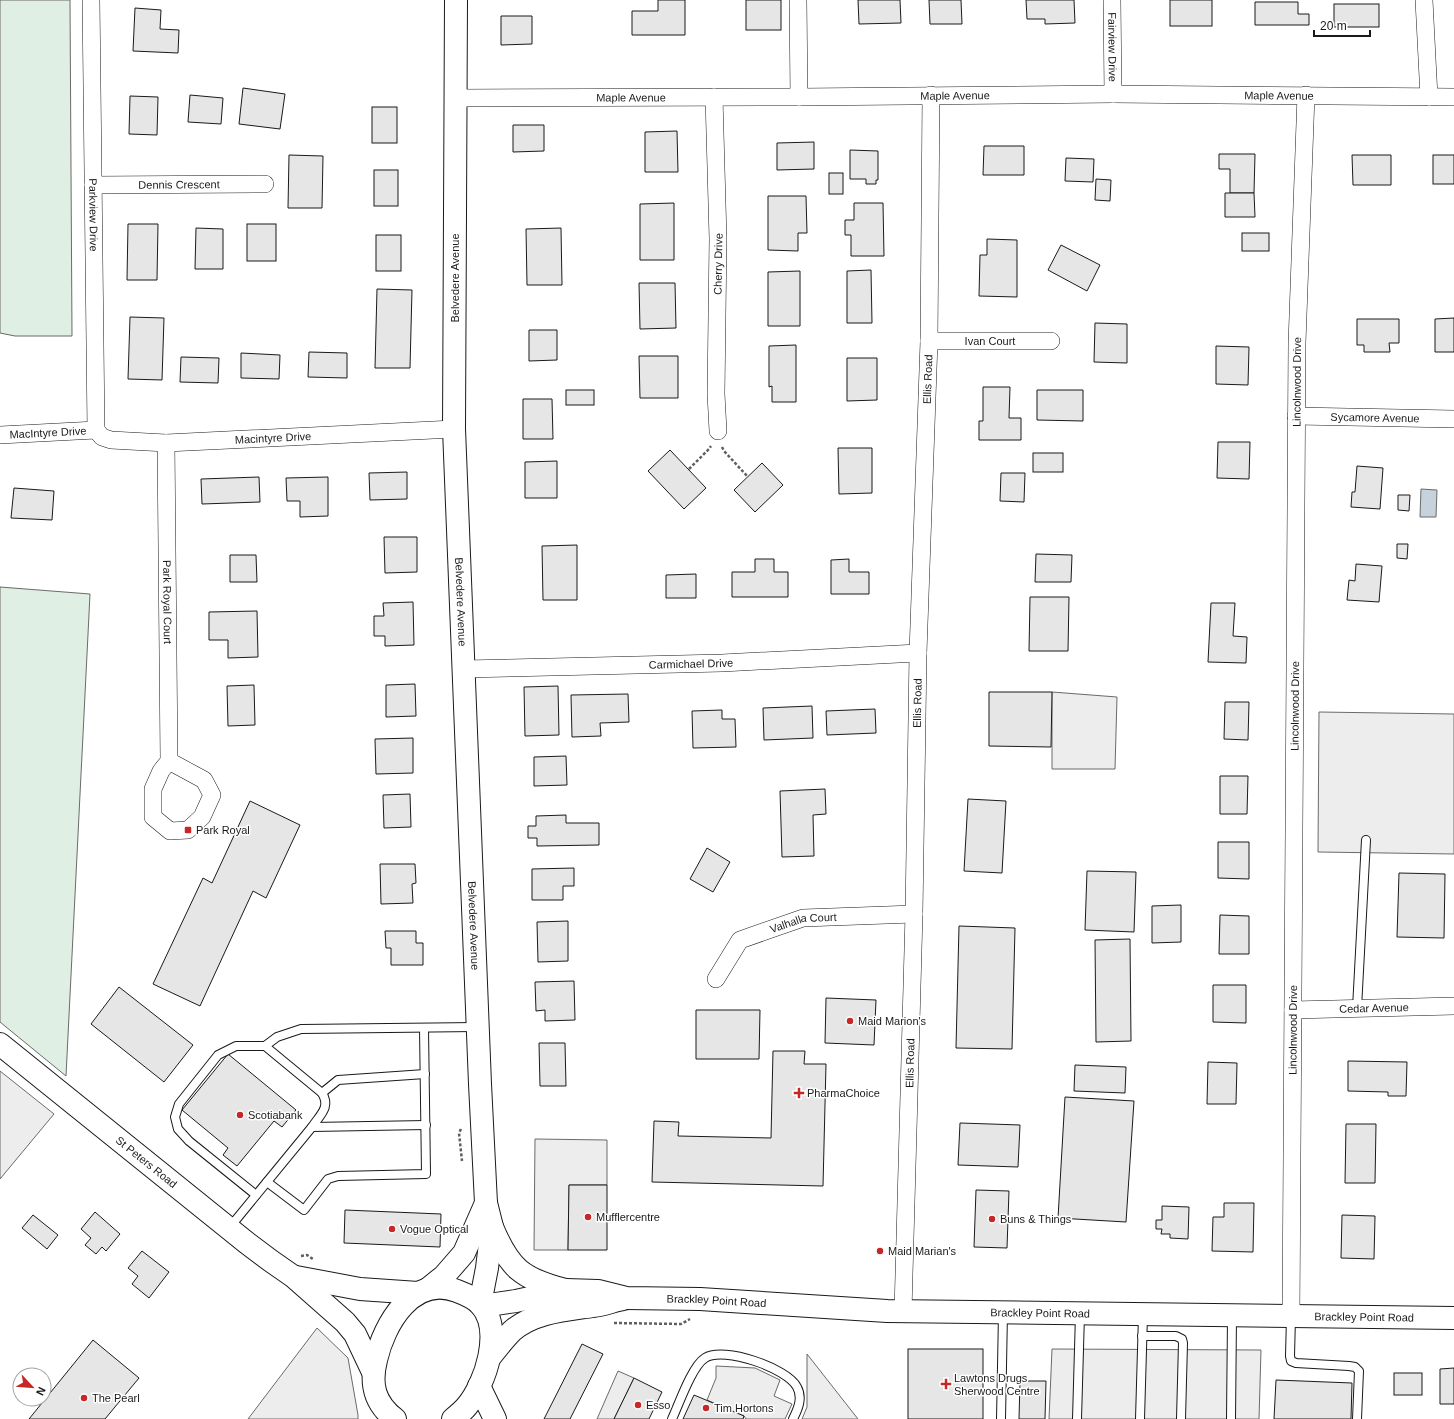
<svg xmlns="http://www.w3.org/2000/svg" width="1454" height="1419" font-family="Arial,sans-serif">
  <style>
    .green { fill: #e0efe3; stroke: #6a6a6a }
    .parking { fill: #ededed; stroke: #6a6a6a }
    .water { fill: #c6d2dc; stroke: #6a6a6a }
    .building { fill: #e6e6e6; stroke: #1a1a1a }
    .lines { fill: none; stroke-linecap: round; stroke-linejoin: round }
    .lane-casing { stroke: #1a1a1a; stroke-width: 10 }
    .street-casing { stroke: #1a1a1a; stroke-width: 18 }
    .secondary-casing { stroke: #1a1a1a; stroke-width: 24 }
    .primary-casing { stroke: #1a1a1a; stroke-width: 24 }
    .path { stroke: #5f5f5f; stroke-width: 2.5; stroke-dasharray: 3 2; stroke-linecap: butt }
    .lane { stroke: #fff; stroke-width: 8 }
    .street { stroke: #fff; stroke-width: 17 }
    .secondary { stroke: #fff; stroke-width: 22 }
    .primary { stroke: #fff; stroke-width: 22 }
    .poi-dot { fill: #c62828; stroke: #fff; stroke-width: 1.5 }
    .labels { text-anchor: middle; stroke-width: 3; stroke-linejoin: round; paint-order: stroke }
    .street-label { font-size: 11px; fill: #1a1a1a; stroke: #fff }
    .poi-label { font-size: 11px; fill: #1a1a1a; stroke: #fff; text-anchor: start }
  </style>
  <rect width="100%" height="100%" fill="#fff"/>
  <g class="green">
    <path d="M0,0H70L72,336H15L0,333Z"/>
    <path d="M0,587L90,594L66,1076L0,1022Z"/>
  </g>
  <g class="parking">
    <path d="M1052,692L1117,697L1115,769H1052Z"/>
    <path d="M1319,712L1454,714V854L1318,852Z"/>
    <path d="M0,1071L54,1114L0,1179Z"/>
    <path d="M535,1139L607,1140V1185H569L568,1250H534Z"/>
    <path d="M317,1328L348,1358L358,1415V1419H248Z"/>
    <path d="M1052,1349L1261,1350L1259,1419H1049Z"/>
    <path d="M807,1354L858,1419H802L807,1407Z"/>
    <path d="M716,1366L755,1368L780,1380L774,1396L792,1404L785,1419H746L744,1416L707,1400L716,1378Z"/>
    <path d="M618,1371L634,1378L614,1419H597Z"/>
  </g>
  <path class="water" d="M1421,489L1437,490L1436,517H1420Z"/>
  <g class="building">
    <path d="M658,0H685V35H632V11H658Z"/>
    <rect x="746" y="0" width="35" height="30"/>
    <path d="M858,0H900L901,23L859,24Z"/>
    <path d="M929,0H961L962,24H930Z"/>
    <path d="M1026,0H1074L1075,23L1045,24V19H1027Z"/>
    <rect x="1170" y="0" width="42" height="26"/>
    <path d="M1255,2H1298V14H1309V25H1255Z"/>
    <rect x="1334" y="4" width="45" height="23"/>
    <path d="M135,8L161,10L160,29L179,30L178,53L133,51Z"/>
    <path d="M501,16H532V44L501,45Z"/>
    <path d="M243,88L285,94L280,129L239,124Z"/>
    <path d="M190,95L223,98L221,124L188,122Z"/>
    <path d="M130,96L158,97L157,135L129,134Z"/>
    <rect x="372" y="107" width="25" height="36"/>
    <path d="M513,125H544V151L513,152Z"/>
    <path d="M677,131L678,172H645V132Z"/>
    <path d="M814,142V169L777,170V143Z"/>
    <path d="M984,146H1024V175H983Z"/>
    <path d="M850,150L878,151V180H876V184H866V179H850Z"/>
    <path d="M1219,154H1255L1254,193H1230V169H1219Z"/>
    <path d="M289,155L323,156L322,208H288Z"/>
    <path d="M1352,155H1391V185H1353Z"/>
    <rect x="1433" y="155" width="21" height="29"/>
    <path d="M1066,158L1094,159L1093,182L1065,181Z"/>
    <rect x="374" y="170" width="24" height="36"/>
    <rect x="829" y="173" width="14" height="21"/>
    <path d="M1096,179L1111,180L1110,201L1095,200Z"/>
    <path d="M1225,193H1254L1255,217H1225Z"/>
    <path d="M768,196H806L807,233H798V251L768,250Z"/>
    <path d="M674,203V260H640V204Z"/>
    <path d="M854,203H883L884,256H851V235H845V220H854Z"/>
    <path d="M128,224H158L157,280H127Z"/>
    <rect x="247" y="224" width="29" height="37"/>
    <path d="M196,228L223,229V269H195Z"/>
    <path d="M561,228L562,285H527L526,229Z"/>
    <rect x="1242" y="233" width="27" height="18"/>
    <rect x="376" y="235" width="25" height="36"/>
    <path d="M987,239L1017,240V297L979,296L980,255H987Z"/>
    <path d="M1061,245L1100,265L1087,291L1048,270Z"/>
    <path d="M871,270L872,323H847V271Z"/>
    <path d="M800,271V326H768V272Z"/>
    <path d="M639,283H675L676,328L640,329Z"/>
    <path d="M377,289L412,290L410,368H375Z"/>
    <path d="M130,317L164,318L162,380L128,379Z"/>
    <path d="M1454,318V352H1435V319Z"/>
    <path d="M1357,319H1399V343H1389L1390,352H1364V345H1357Z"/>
    <path d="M1095,323L1127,324V363L1094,362Z"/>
    <path d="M529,330H557V360L529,361Z"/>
    <path d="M796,345V402H772V386L769,387V346Z"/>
    <path d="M1216,346L1249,347L1248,385L1216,384Z"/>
    <path d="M309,352L347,353V378L308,377Z"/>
    <path d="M241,353L280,355L279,379L241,378Z"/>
    <path d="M639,356H678V398H640Z"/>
    <path d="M181,357L219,358L218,383L180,382Z"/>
    <path d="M847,358H877V400L847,401Z"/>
    <path d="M983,387H1010L1009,418H1021V440H979V421H983Z"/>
    <rect x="566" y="390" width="28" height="15"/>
    <path d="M1037,390H1083V421L1037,420Z"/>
    <path d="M523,399H552L553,439H523Z"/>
    <path d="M1218,442H1250L1249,479L1217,478Z"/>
    <path d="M838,448H872V493L839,494Z"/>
    <path d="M670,450L706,488L684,509L648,471Z"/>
    <rect x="1033" y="453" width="30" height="19"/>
    <path d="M557,461V498H525V462Z"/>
    <path d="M762,463L783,485L755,512L734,490Z"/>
    <path d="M1357,466L1383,468L1380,509L1351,507L1352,492H1355Z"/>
    <path d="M407,472V499L370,500L369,473Z"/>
    <path d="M1001,473H1025L1024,502L1000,501Z"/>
    <path d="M259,477L260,502L202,504L201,479Z"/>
    <path d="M328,477V516L300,517V501H287L286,478Z"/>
    <path d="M14,488L54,491L52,520L11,518Z"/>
    <path d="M1398,495H1410L1409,511L1398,510Z"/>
    <path d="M384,537H417V572L385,573Z"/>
    <path d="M1397,544H1408L1407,559L1397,558Z"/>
    <path d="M577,545V600H543L542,546Z"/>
    <path d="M1036,554L1072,555L1071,582H1035Z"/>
    <path d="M230,555H256L257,582H230Z"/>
    <path d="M755,559H774V572H788V597H732V572H755Z"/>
    <path d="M849,559V572H869V594H831V560Z"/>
    <path d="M1356,564L1382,566L1379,602L1347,600L1349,580L1355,581Z"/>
    <path d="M696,574V598H666V575Z"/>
    <path d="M1030,597H1069L1068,651H1029Z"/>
    <path d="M413,602L414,645L385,646V636H374V616H384L383,603Z"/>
    <path d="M1211,603H1235L1233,636L1247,637L1246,663L1208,662Z"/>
    <path d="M257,611L258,657L228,658V640H209V612Z"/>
    <path d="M415,684L416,716L386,717V685Z"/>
    <path d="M254,685L255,725L228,726L227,686Z"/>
    <path d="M558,686L559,735L525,736L524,687Z"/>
    <path d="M989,692H1052L1051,747L989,746Z"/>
    <path d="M628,694L629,722L600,723L601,736L572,737L571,695Z"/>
    <path d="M1225,702H1249L1248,740L1224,739Z"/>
    <path d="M812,706L813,738L764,740L763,708Z"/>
    <path d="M875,709L876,733L827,735L826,711Z"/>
    <path d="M722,710V719H735L736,747L693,748L692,711Z"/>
    <path d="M413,738V773L376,774L375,739Z"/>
    <path d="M566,756L567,785L534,786V757Z"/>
    <path d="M1220,776H1248L1247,814H1220Z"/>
    <path d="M825,789L826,814L813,815L814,856L782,857L780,791Z"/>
    <path d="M410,794L411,827L384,828L383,795Z"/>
    <path d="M968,799L1006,801L1002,873L964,871Z"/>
    <path d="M250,801L300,825L266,898L253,891L200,1006L153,984L203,878L212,883Z"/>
    <path d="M566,815V823H599V845L537,846V838H528V826H536V816Z"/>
    <path d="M1218,842H1249V879L1218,878Z"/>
    <path d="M707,848L730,862L713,892L690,879Z"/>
    <path d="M380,864H415L416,883L412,884L413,903L381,904Z"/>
    <path d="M574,868V886H563V900H532V869Z"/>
    <path d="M1087,871L1136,872L1134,932L1085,930Z"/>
    <path d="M1399,873L1445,874L1444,938L1397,937Z"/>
    <path d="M1181,905V942L1152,943V906Z"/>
    <path d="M1220,915L1249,916V954H1219Z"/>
    <path d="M568,921V961L538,962L537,922Z"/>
    <path d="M959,926L1015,928L1012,1049L956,1048Z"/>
    <path d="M385,931H416V943H423V965H391V948H386Z"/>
    <path d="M1130,939L1131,1041L1096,1042L1095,940Z"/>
    <path d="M574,981L575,1020L545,1021V1010L536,1011L535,982Z"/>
    <path d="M1213,985H1246V1023L1213,1022Z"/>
    <path d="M119,987L193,1045L164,1082L91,1024Z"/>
    <path d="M826,998L876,1000L874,1045L825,1043Z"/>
    <path d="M696,1010H760L759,1059H696Z"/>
    <path d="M539,1043H565L566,1086H540Z"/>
    <path d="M773,1051H805L804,1064H826L823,1186L652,1182L654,1121L679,1122L678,1136L771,1138Z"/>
    <path d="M228,1054L296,1110L282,1127L274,1121L237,1166L223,1155L228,1148L182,1110Z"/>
    <path d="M1348,1061L1407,1062L1406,1096H1388V1092L1348,1091Z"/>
    <path d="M1208,1062L1237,1063L1236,1104H1207Z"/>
    <path d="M1075,1065L1126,1067L1125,1093L1074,1091Z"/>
    <path d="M1065,1097L1134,1101L1126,1222L1058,1218Z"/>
    <path d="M960,1123L1020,1125L1018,1167L958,1165Z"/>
    <path d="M1346,1124H1376L1375,1183H1345Z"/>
    <path d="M569,1185H607V1250H568Z"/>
    <path d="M976,1190L1009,1191L1007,1248L974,1247Z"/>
    <path d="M1224,1203H1254L1253,1252L1212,1251L1213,1217H1224Z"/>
    <path d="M1162,1206L1189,1207L1188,1239L1170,1238V1234H1161L1162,1229H1156V1220H1162Z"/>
    <path d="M345,1210L441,1214L440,1247L344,1243Z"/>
    <path d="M95,1212L120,1234L106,1251L102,1247L96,1254L85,1245L91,1238L81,1229Z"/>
    <path d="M33,1215L58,1235L47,1249L22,1228Z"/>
    <path d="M1342,1215L1375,1216L1374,1259L1341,1258Z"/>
    <path d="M142,1251L169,1272L149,1298L132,1284L138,1276L128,1268Z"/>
    <path d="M93,1340L139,1378L105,1419H29Z"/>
    <path d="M582,1344L603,1354L570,1419H544Z"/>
    <rect x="908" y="1349" width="75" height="70"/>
    <path d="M1454,1368V1404H1440V1369Z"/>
    <rect x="1394" y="1373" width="28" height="22"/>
    <path d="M634,1378L662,1392L649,1419H614Z"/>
    <path d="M1276,1380L1352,1383L1351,1419H1274Z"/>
    <path d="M1020,1381H1046L1045,1419H1019Z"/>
    <path d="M694,1395L744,1416L743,1419H683Z"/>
  </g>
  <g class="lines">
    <g class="lane-casing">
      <g id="lane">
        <path d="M1357,1008L1366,840"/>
        <path d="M265,1046L322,1093L338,1080L425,1074"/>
        <path d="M312,1127C320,1115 331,1107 322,1093"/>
        <path d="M267,1182L304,1210L328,1179L338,1176L426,1174L424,1028"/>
        <path d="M256,1195L189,1141L178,1129L175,1117L179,1104L218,1055L236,1046H265L277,1037L301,1029L476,1027"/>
        <path d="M230,1227L312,1127L426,1125"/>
        <path d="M1291,1317L1290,1356L1291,1361L1296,1363L1349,1366L1355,1367L1359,1371L1357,1419"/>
        <path d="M1142,1336H1176L1182,1339L1183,1343L1181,1419"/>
        <path d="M672,1419C679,1404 692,1366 705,1358C724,1346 787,1368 797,1387C803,1398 798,1409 793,1419"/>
        <path d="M1001,1419L1003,1313"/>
        <path d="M1077,1419L1080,1314"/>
        <path d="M1140,1419L1143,1315"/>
        <path d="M1231,1419L1232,1317"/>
      </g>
    </g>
    <g class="street-casing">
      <g id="street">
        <path id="s1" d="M91,0L96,430"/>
        <path d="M798,0L799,97"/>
        <path id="s2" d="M1112,0L1113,94"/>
        <path d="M1424,0L1429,97"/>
        <path d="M714,97L718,239L716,394L718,431"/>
        <path id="s3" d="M456,98L799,97L1113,94L1454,97"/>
        <path id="s4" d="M93,185L265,184"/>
        <path id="s5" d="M929,341H1051"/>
        <path id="s6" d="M1296,416L1454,419"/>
        <path id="s7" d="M96,430L102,437L111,440L166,443L454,429"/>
        <path id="s8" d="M0,435L96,430"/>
        <path id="s9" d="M166,443L169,761L161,771L153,789V817L170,831L188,830L202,817L212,795L204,780L169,761"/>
        <path id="s10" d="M464,669L722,663L918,653"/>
        <path id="s11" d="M716,979L740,940L803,918L914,914"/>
        <path id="s12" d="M1293,1010L1454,1006"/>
        <path id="s13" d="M903,1311L914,914L918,653L929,341L931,95"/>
        <path id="s14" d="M1291,1317L1297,343L1306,95"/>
      </g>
    </g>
    <g class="secondary-casing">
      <g id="secondary">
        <path id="s15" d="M456,0L454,429L480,1084L486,1203L492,1227L487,1268L480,1304"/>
        <path d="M492,1227C509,1268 522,1279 565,1290"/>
        <path d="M429,1288L444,1276L464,1253L486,1203"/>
        <path id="s16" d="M482,1306L516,1301L566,1290L598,1291L626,1298L700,1299L887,1311L1454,1318"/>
        <path d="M490,1357C497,1348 504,1339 512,1331C534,1312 566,1310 593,1306C603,1305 613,1301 623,1299"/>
      </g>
    </g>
    <g class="primary-casing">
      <g id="primary">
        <path id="s17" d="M0,1044L247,1243L271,1261L294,1277L345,1322L355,1334L373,1372"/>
        <path d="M296,1277L360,1289L418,1293"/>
        <path d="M479,1386L495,1419"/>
        <path d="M395,1419C374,1403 370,1384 376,1360C384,1324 413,1274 457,1291C465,1294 475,1298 481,1305C503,1330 486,1383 467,1406C463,1411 458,1415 453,1419"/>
      </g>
    </g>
    <g class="path">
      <path d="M722,447L724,451L748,477"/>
      <path d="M689,469L709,449L711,446"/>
      <path d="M461,1129L459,1133L462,1161"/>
      <path d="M301,1256L307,1255L313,1259"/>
      <path d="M614,1323L681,1324L690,1319"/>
    </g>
    <use href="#lane" class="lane"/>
    <use href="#street" class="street"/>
    <use href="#secondary" class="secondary"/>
    <use href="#primary" class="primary"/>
  </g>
  <g class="poi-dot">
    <rect x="184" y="826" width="8" height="8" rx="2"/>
    <circle cx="850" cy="1021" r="4"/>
    <path d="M797 1087h4v4h4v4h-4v4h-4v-4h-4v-4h4z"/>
    <circle cx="240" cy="1115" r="4"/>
    <circle cx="588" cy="1217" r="4"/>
    <circle cx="992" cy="1219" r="4"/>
    <circle cx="392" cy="1229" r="4"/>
    <circle cx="880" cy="1251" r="4"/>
    <path d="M944 1378h4v4h4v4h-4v4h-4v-4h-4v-4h4z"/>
    <circle cx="84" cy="1398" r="4"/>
    <circle cx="638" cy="1405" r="4"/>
    <circle cx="706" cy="1408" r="4"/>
  </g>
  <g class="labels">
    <g class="street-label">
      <text dy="4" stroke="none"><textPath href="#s2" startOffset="47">Fairview Drive</textPath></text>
      <text dy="4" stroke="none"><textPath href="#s3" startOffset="499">Maple Avenue</textPath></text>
      <text dy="4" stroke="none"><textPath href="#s3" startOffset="823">Maple Avenue</textPath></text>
      <text dy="4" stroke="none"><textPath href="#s3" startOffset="175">Maple Avenue</textPath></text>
      <text dy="4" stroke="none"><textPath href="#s4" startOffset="86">Dennis Crescent</textPath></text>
      <text dy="4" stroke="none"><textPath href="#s1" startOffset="215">Parkview Drive</textPath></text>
      <text transform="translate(718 264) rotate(-89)" y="4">Cherry Drive</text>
      <text transform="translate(455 278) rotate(-90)" y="4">Belvedere Avenue</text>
      <text dy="4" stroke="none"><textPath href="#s5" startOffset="61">Ivan Court</textPath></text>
      <text dy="4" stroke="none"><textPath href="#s13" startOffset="932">Ellis Road</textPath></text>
      <text dy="4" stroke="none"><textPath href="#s14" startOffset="935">Lincolnwood Drive</textPath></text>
      <text dy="4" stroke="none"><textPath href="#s6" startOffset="79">Sycamore Avenue</textPath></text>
      <text dy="4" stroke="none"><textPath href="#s8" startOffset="48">MacIntyre Drive</textPath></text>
      <text dy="4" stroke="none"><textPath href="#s7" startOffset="181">Macintyre Drive</textPath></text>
      <text dy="4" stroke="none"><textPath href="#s9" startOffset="159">Park Royal Court</textPath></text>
      <text dy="4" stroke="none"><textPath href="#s15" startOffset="602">Belvedere Avenue</textPath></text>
      <text dy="4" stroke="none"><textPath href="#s10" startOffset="227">Carmichael Drive</textPath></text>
      <text dy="4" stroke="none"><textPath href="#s13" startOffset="608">Ellis Road</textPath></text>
      <text dy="4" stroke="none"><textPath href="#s14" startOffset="611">Lincolnwood Drive</textPath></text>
      <text dy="4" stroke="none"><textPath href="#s11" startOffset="112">Valhalla Court</textPath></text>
      <text dy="4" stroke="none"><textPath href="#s15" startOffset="926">Belvedere Avenue</textPath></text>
      <text dy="4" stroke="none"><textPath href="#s12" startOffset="81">Cedar Avenue</textPath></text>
      <text dy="4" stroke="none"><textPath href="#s14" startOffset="287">Lincolnwood Drive</textPath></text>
      <text dy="4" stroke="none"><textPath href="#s13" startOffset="248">Ellis Road</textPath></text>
      <text dy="4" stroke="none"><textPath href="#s17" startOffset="188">St Peters Road</textPath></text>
      <text dy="4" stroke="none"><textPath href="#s16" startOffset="237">Brackley Point Road</textPath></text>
      <text dy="4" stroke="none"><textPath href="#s16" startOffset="561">Brackley Point Road</textPath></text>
      <text dy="4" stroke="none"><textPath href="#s16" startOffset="885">Brackley Point Road</textPath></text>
    </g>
    <g class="poi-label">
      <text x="196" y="834">Park Royal</text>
      <text x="858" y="1025">Maid Marion's</text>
      <text x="807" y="1097">PharmaChoice</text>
      <text x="248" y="1119">Scotiabank</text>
      <text x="596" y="1221">Mufflercentre</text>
      <text x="1000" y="1223">Buns &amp; Things</text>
      <text x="400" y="1233">Vogue Optical</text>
      <text x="888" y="1255">Maid Marian's</text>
      <text x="954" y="1382">Lawtons Drugs<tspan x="954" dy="13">Sherwood Centre</tspan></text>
      <text x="92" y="1402">The Pearl</text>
      <text x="646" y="1409">Esso</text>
      <text x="714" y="1412">Tim Hortons</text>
    </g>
  </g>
  <g transform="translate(32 1387) rotate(116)"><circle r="19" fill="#ffffff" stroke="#a3a3a3"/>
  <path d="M0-3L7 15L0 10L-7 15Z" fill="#c62828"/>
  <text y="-6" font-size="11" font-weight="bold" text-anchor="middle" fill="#1a1a1a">N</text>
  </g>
  <path d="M1314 30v6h56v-6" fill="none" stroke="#1a1a1a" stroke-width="2"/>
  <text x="1320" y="30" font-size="12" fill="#1a1a1a" stroke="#ffffff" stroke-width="3" paint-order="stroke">20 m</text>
</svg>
